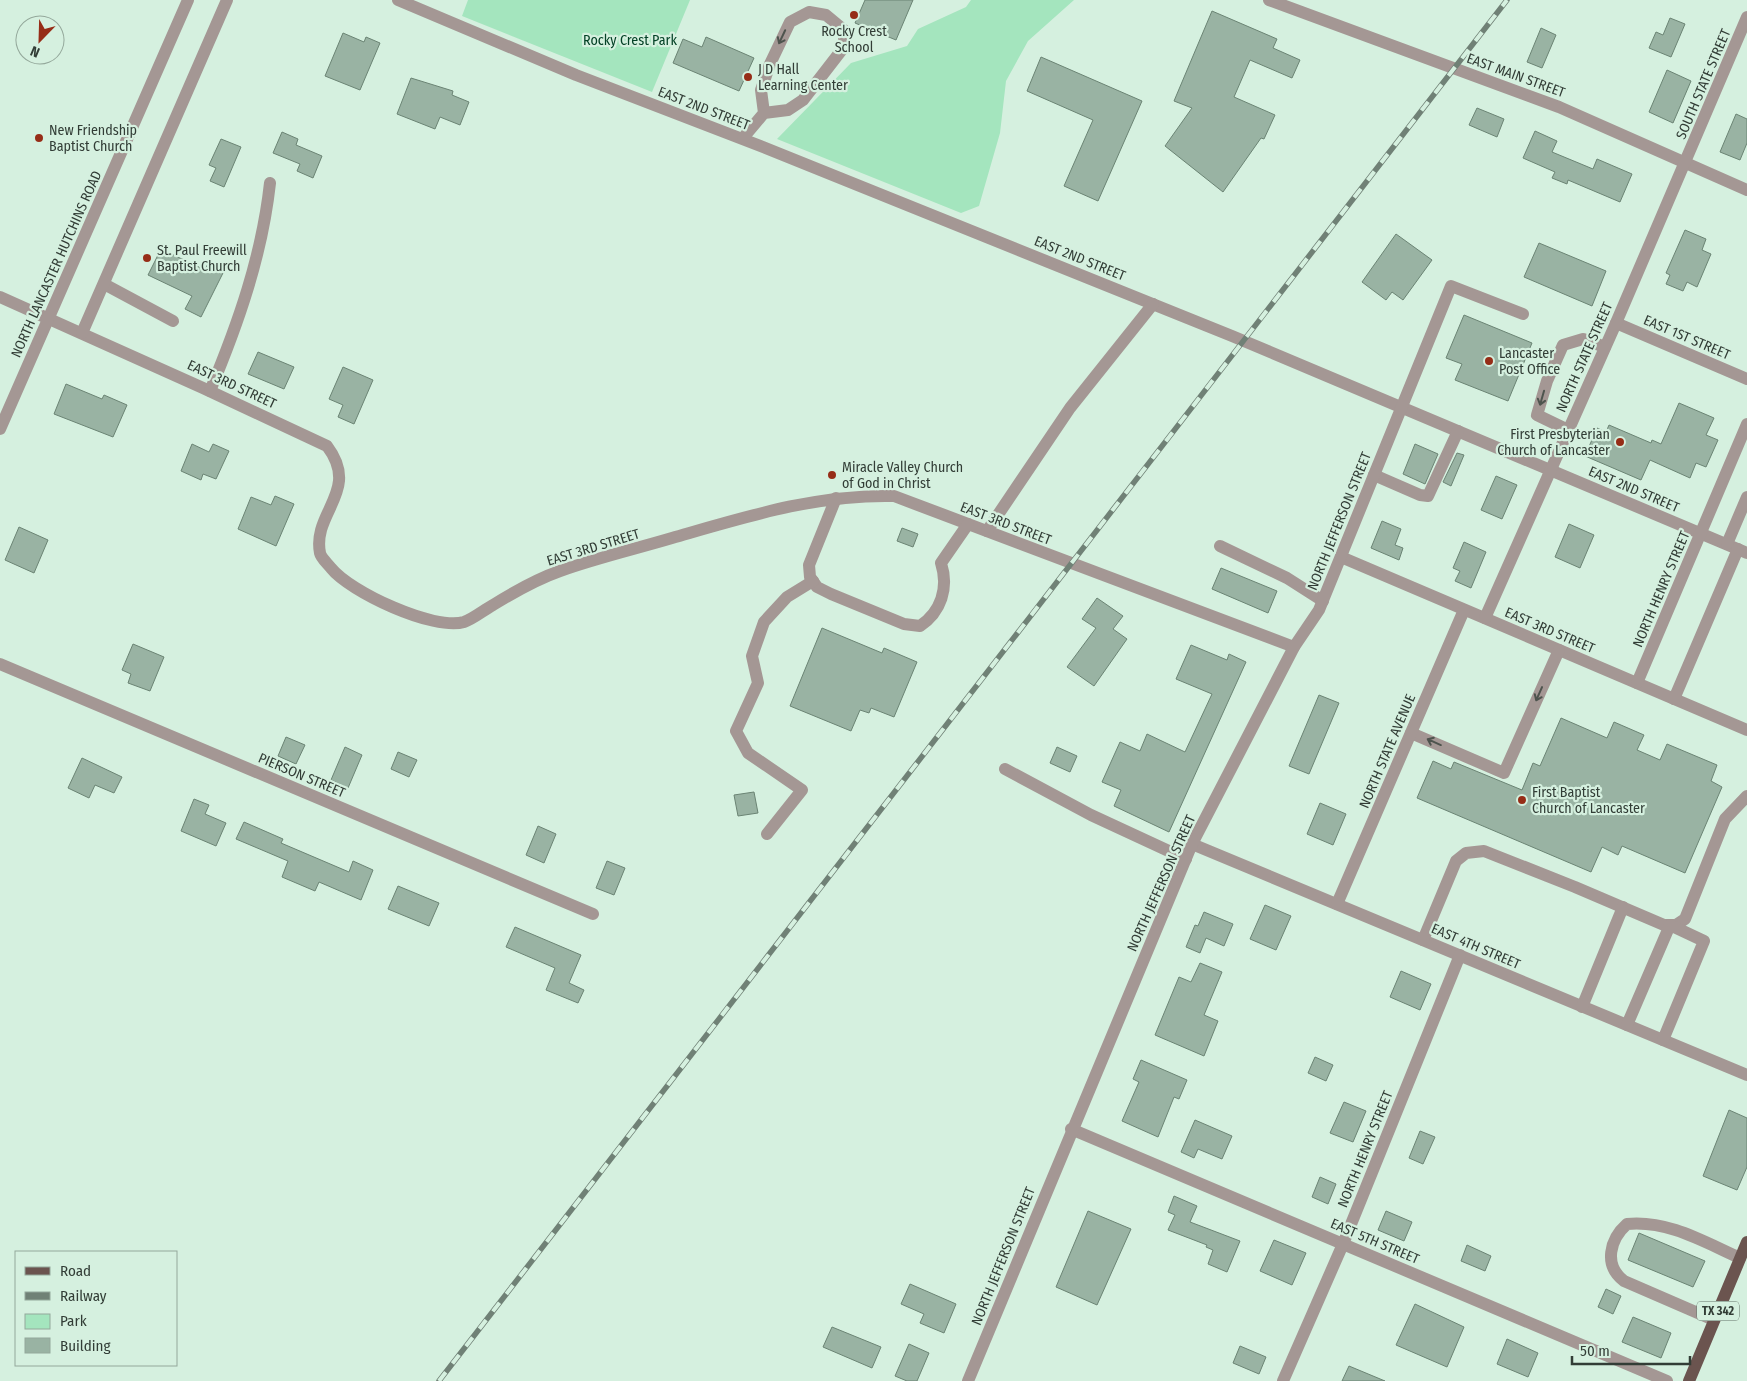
<svg xmlns="http://www.w3.org/2000/svg" width="1747" height="1381" font-family="'Fira Sans Condensed',sans-serif">
  <style>
    .green { fill: #a4e5be }
    .building { fill: #99b3a3; stroke: #6b8474 }
    .lines { fill: none; stroke-linecap: round; stroke-linejoin: round }
    .minor { stroke: #a49794; stroke-width: 12 }
    .major { stroke: #6b544f; stroke-width: 12 }
    .rail-casing { stroke: #708176; stroke-width: 5.5 }
    .rail { stroke: #d5f0df; stroke-width: 4; stroke-dasharray: 11; stroke-linecap: butt }
    .oneway { stroke: #4e544e }
    .poi-dot { fill: #962d17; stroke: #d5f0df; stroke-width: 2 }
    .labels { text-anchor: middle; stroke-width: 4.5; stroke-linejoin: round; paint-order: stroke }
    .shield { fill: #d5f0df; stroke: #637369; stroke-width: 1 }
    .shield-label { font-size: 12px; font-weight: bold; fill: #323d36 }
    .poi-label { font-size: 14px; fill: #323d36; stroke: #d5f0df; text-anchor: start }
    .park-label { font-size: 14px; fill: #034126; stroke: #d5f0df }
    .street-label { font-size: 14px; fill: #323d36; stroke: #d5f0df }
  </style>
  <rect width="100%" height="100%" fill="#d5f0df"/>
  <g class="green">
    <path d="M468,0H690L652,92L462,16Z"/>
    <path d="M971,0H1074L1028,41L1006,81L1000,133L979,206L961,213L777,139L851,63L907,46L918,29L966,7Z"/>
  </g>
  <g class="building">
    <path d="M865,0H913L896,40L855,23Z"/>
    <path d="M1212,11L1277,39L1273,48L1300,60L1292,78L1250,60L1234,97L1275,115L1264,139L1261,138L1223,192L1165,146L1192,108L1174,101Z"/>
    <path d="M1670,18L1685,24L1671,57L1649,48L1656,32L1663,35Z"/>
    <path d="M1541,28L1556,35L1542,68L1527,62Z"/>
    <path d="M343,33L364,42L366,37L380,43L360,90L325,76Z"/>
    <path d="M706,37L754,58L739,91L673,63L683,39L702,47Z"/>
    <path d="M1041,57L1142,101L1098,201L1064,186L1093,120L1027,91Z"/>
    <path d="M1667,70L1691,81L1673,123L1649,112Z"/>
    <path d="M411,78L453,91L452,95L469,102L460,125L440,117L435,129L397,114Z"/>
    <path d="M1477,108L1504,119L1497,137L1469,125Z"/>
    <path d="M1736,114L1747,119V143L1740,160L1720,152Z"/>
    <path d="M1535,131L1557,141L1552,152L1593,169L1597,159L1632,174L1620,202L1568,180L1567,184L1552,178L1555,172L1523,158Z"/>
    <path d="M282,132L298,139L296,145L322,156L313,178L297,171L300,164L273,153Z"/>
    <path d="M221,139L241,147L224,187L210,181L216,168L209,165Z"/>
    <path d="M1685,230L1706,239L1702,250L1711,254L1697,287L1687,282L1683,291L1666,284L1670,275L1666,273Z"/>
    <path d="M1396,234L1432,260L1403,300L1392,292L1386,300L1362,282Z"/>
    <path d="M1539,243L1606,271L1592,306L1524,277Z"/>
    <path d="M161,249L205,270L209,261L225,269L201,317L185,309L192,296L148,275Z"/>
    <path d="M1464,315L1532,343L1508,401L1455,380L1462,364L1446,358Z"/>
    <path d="M258,352L294,367L284,389L248,374Z"/>
    <path d="M343,367L373,380L354,424L338,417L343,405L329,399Z"/>
    <path d="M66,384L102,399L104,395L127,405L113,437L54,414Z"/>
    <path d="M1679,403L1714,418L1706,435L1718,440L1706,467L1696,463L1690,478L1650,460L1641,480L1585,456L1597,428L1606,432L1609,425L1651,443L1652,440L1661,444Z"/>
    <path d="M192,444L209,452L213,444L229,451L216,479L203,474L201,480L181,471Z"/>
    <path d="M1415,444L1438,454L1425,484L1403,474Z"/>
    <path d="M1457,453L1464,455L1451,486L1443,482Z"/>
    <path d="M1496,476L1517,485L1502,519L1481,510Z"/>
    <path d="M275,496L294,504L276,546L238,529L251,497L271,505Z"/>
    <path d="M1382,521L1401,529L1395,545L1403,548L1399,560L1371,548Z"/>
    <path d="M1569,524L1594,535L1580,568L1555,557Z"/>
    <path d="M19,527L48,540L34,573L5,560Z"/>
    <path d="M902,528L918,534L913,547L897,541Z"/>
    <path d="M1464,542L1486,552L1471,588L1455,581L1460,571L1453,568Z"/>
    <path d="M1221,568L1277,591L1268,613L1212,589Z"/>
    <path d="M1097,598L1123,616L1113,629L1127,639L1094,686L1067,667L1096,628L1082,619Z"/>
    <path d="M822,628L882,653L884,648L917,662L894,717L871,708L869,713L860,710L851,731L790,706Z"/>
    <path d="M133,644L164,657L150,691L128,683L131,674L122,670Z"/>
    <path d="M1191,645L1227,660L1229,654L1246,662L1169,832L1114,806L1121,790L1102,782L1120,742L1140,751L1147,734L1185,752L1212,694L1176,679Z"/>
    <path d="M1319,695L1339,703L1309,774L1289,766Z"/>
    <path d="M1561,718L1607,738L1614,722L1644,735L1637,750L1660,760L1667,744L1717,765L1711,781L1722,787L1685,873L1622,846L1618,855L1602,847L1591,872L1417,798L1433,761L1451,769L1454,762L1522,790L1533,763L1540,766Z"/>
    <path d="M286,737L305,745L296,764L278,756Z"/>
    <path d="M345,747L362,755L348,788L331,780Z"/>
    <path d="M1057,747L1077,756L1070,772L1050,763Z"/>
    <path d="M398,752L417,760L409,777L391,769Z"/>
    <path d="M82,758L122,777L114,793L95,785L89,798L68,788Z"/>
    <path d="M754,792L758,813L738,816L734,795Z"/>
    <path d="M194,799L209,805L205,814L226,823L216,846L181,831Z"/>
    <path d="M1320,803L1346,814L1333,845L1307,834Z"/>
    <path d="M244,822L283,839L281,843L349,872L353,861L373,870L361,900L319,882L315,891L282,877L288,861L236,839Z"/>
    <path d="M538,826L556,834L544,863L526,855Z"/>
    <path d="M607,861L625,868L614,895L596,888Z"/>
    <path d="M398,886L439,903L429,926L388,909Z"/>
    <path d="M1265,905L1291,916L1276,950L1250,939Z"/>
    <path d="M1204,912L1233,924L1224,946L1206,938L1200,953L1186,947L1195,925L1198,926Z"/>
    <path d="M515,927L581,955L569,983L584,990L578,1003L546,990L555,968L506,947Z"/>
    <path d="M1200,963L1222,972L1204,1015L1218,1021L1204,1056L1155,1035L1179,977L1191,982Z"/>
    <path d="M1401,971L1431,984L1420,1010L1390,997Z"/>
    <path d="M1315,1057L1333,1065L1326,1081L1308,1073Z"/>
    <path d="M1141,1060L1187,1080L1179,1099L1174,1097L1158,1137L1122,1121L1139,1082L1133,1079Z"/>
    <path d="M1344,1102L1366,1111L1353,1142L1330,1133Z"/>
    <path d="M1729,1110L1747,1118V1167L1737,1190L1703,1176Z"/>
    <path d="M1195,1120L1232,1136L1222,1159L1198,1149L1194,1158L1181,1152Z"/>
    <path d="M1420,1131L1435,1137L1423,1164L1409,1158Z"/>
    <path d="M1320,1177L1336,1184L1328,1204L1312,1197Z"/>
    <path d="M1174,1196L1197,1206L1190,1222L1240,1241L1227,1272L1208,1264L1213,1250L1206,1247L1207,1245L1168,1230L1175,1215L1168,1212Z"/>
    <path d="M1088,1211L1131,1229L1097,1305L1056,1287Z"/>
    <path d="M1386,1211L1412,1222L1404,1241L1378,1230Z"/>
    <path d="M1639,1233L1705,1261L1693,1287L1628,1260Z"/>
    <path d="M1274,1240L1306,1253L1292,1285L1260,1271Z"/>
    <path d="M1467,1245L1491,1256L1485,1271L1461,1261Z"/>
    <path d="M910,1284L956,1304L944,1333L920,1323L924,1314L901,1304Z"/>
    <path d="M1606,1289L1621,1296L1613,1314L1598,1307Z"/>
    <path d="M1415,1304L1464,1327L1447,1367L1396,1345Z"/>
    <path d="M1633,1317L1671,1333L1661,1358L1622,1342Z"/>
    <path d="M832,1327L881,1347L872,1368L823,1347Z"/>
    <path d="M1507,1339L1538,1353L1528,1377L1497,1364Z"/>
    <path d="M909,1344L929,1353L917,1381H907L895,1376Z"/>
    <path d="M1240,1346L1266,1357L1259,1374L1233,1363Z"/>
    <path d="M1349,1366L1385,1381H1342Z"/>
  </g>
  <g class="lines">
    <g class="minor">
      <path d="M398,0L576,75L763,147L1232,336L1747,553"/>
      <path d="M1269,0L1559,107L1747,190"/>
      <path d="M743,138L764,113L788,110L803,100L844,47V30L826,15L809,12L790,22L770,64L761,90L764,113"/>
      <path d="M104,284L173,321"/>
      <path d="M0,297L203,388L327,446C361,491 312,512 320,553C321,558 328,564 331,568C350,592 434,631 464,622C473,619 484,610 493,605C514,592 537,579 560,571C596,558 635,549 672,538C745,517 817,494 894,496L1294,647"/>
      <path d="M1616,323L1747,379"/>
      <path d="M82,333L227,0"/>
      <path d="M210,391C238,324 262,256 270,183"/>
      <path d="M0,429L188,0"/>
      <path d="M1568,430L1537,415L1547,381L1563,345L1583,339L1605,347"/>
      <path d="M1374,475L1420,495L1428,496L1458,431"/>
      <path d="M836,498L809,565L810,577L817,587L831,594L904,624L920,626C941,612 949,588 941,563L968,524"/>
      <path d="M987,531L1070,408L1153,304"/>
      <path d="M1727,544L1747,497"/>
      <path d="M1220,546L1287,578L1323,601"/>
      <path d="M1341,557L1747,730"/>
      <path d="M1485,618L1616,323L1747,17"/>
      <path d="M0,664L593,914"/>
      <path d="M1637,683L1747,424"/>
      <path d="M1674,699L1738,549"/>
      <path d="M1411,733L1504,773L1559,650"/>
      <path d="M1005,769L1091,815L1186,859"/>
      <path d="M767,834L802,790L748,753L736,731L758,683L752,656L764,622L787,597L813,581"/>
      <path d="M1192,844L1747,1075"/>
      <path d="M1337,904L1464,610"/>
      <path d="M1423,940L1456,861L1466,853L1484,851L1575,887L1664,925H1676L1685,919L1725,819L1747,796"/>
      <path d="M1582,1007L1623,907"/>
      <path d="M1627,1025L1670,925L1704,941L1663,1040"/>
      <path d="M1071,1129L1667,1381"/>
      <path d="M1714,1320L1624,1281C1603,1265 1610,1239 1627,1224C1668,1220 1704,1242 1740,1258"/>
      <path d="M968,1381L1192,844L1294,647L1319,610L1451,286L1523,314"/>
      <path d="M1283,1381L1343,1244L1460,955"/>
    </g>
    <path class="major" d="M1689,1381L1747,1242"/>
    <g class="rail-casing">
      <path id="rail" d="M439,1381L1507,0"/>
    </g>
    <use href="#rail" class="rail"/>
  </g>
  <defs><path id="oneway-shaft" d="M-6 0H5M1.5-3L5.5 0L1.5 3" fill="none" stroke-width="1.6" stroke-linecap="round" stroke-linejoin="round" transform="scale(1.25)"/></defs>
  <g class="oneway">
    <use href="#oneway-shaft" transform="translate(782 37) rotate(115)"/>
    <use href="#oneway-shaft" transform="translate(1542 398) rotate(106)"/>
    <use href="#oneway-shaft" transform="translate(1539 694) rotate(114)"/>
    <use href="#oneway-shaft" transform="translate(1434 742) rotate(-156)"/>
  </g>
  <g class="poi-dot">
    <circle cx="854" cy="15" r="5"/>
    <circle cx="748" cy="77" r="5"/>
    <circle cx="39" cy="138" r="5"/>
    <circle cx="147" cy="258" r="5"/>
    <circle cx="1489" cy="361" r="5"/>
    <circle cx="1620" cy="442" r="5"/>
    <circle cx="832" cy="475" r="5"/>
    <circle cx="1522" cy="800" r="5"/>
  </g>
  <g class="labels">
    <rect class="shield" x="1697" y="1301.5" width="42" height="19" rx="4"/>
    <g class="shield-label">
      <text x="1718" y="1315">TX 342</text>
    </g>
    <g class="poi-label">
      <text x="854" y="36" text-anchor="middle">Rocky Crest<tspan x="854" dy="16">School</tspan></text>
      <text x="758" y="74">J D Hall<tspan x="758" dy="16">Learning Center</tspan></text>
      <text x="49" y="135">New Friendship<tspan x="49" dy="16">Baptist Church</tspan></text>
      <text x="157" y="255">St. Paul Freewill<tspan x="157" dy="16">Baptist Church</tspan></text>
      <text x="1499" y="358">Lancaster<tspan x="1499" dy="16">Post Office</tspan></text>
      <text x="1610" y="439" text-anchor="end">First Presbyterian<tspan x="1610" dy="16">Church of Lancaster</tspan></text>
      <text x="842" y="472">Miracle Valley Church<tspan x="842" dy="16">of God in Christ</tspan></text>
      <text x="1532" y="797">First Baptist<tspan x="1532" dy="16">Church of Lancaster</tspan></text>
    </g>
    <g class="park-label">
      <text x="630" y="45">Rocky Crest Park</text>
    </g>
    <g class="street-label">
      <text transform="translate(1516 75) rotate(20)" y="5">EAST MAIN STREET</text>
      <text transform="translate(1703 84) rotate(-67)" y="5">SOUTH STATE STREET</text>
      <text transform="translate(704 108) rotate(21)" y="5">EAST 2ND STREET</text>
      <text transform="translate(1080 258) rotate(22)" y="5">EAST 2ND STREET</text>
      <text transform="translate(56 264) rotate(-66)" y="5">NORTH LANCASTER HUTCHINS ROAD</text>
      <text transform="translate(1687 337) rotate(23)" y="5">EAST 1ST STREET</text>
      <text transform="translate(1584 357) rotate(-66)" y="5">NORTH STATE STREET</text>
      <text transform="translate(232 384) rotate(25)" y="5">EAST 3RD STREET</text>
      <text transform="translate(1634 489) rotate(23)" y="5">EAST 2ND STREET</text>
      <text transform="translate(1339 521) rotate(-68)" y="5">NORTH JEFFERSON STREET</text>
      <text transform="translate(1006 523) rotate(21)" y="5">EAST 3RD STREET</text>
      <text transform="translate(593 547) rotate(-17)" y="5">EAST 3RD STREET</text>
      <text transform="translate(1661 589) rotate(-67)" y="5">NORTH HENRY STREET</text>
      <text transform="translate(1550 630) rotate(23)" y="5">EAST 3RD STREET</text>
      <text transform="translate(1387 751) rotate(-67)" y="5">NORTH STATE AVENUE</text>
      <text transform="translate(302 775) rotate(23)" y="5">PIERSON STREET</text>
      <text transform="translate(1161 883) rotate(-66)" y="5">NORTH JEFFERSON STREET</text>
      <text transform="translate(1476 946) rotate(23)" y="5">EAST 4TH STREET</text>
      <text transform="translate(1365 1149) rotate(-68)" y="5">NORTH HENRY STREET</text>
      <text transform="translate(1375 1241) rotate(23)" y="5">EAST 5TH STREET</text>
      <text transform="translate(1003 1256) rotate(-68)" y="5">NORTH JEFFERSON STREET</text>
    </g>
  </g>
  <rect x="15" y="1251" width="162" height="115" fill="#d5f0df" stroke="#94a89b"/>
  <rect x="25" y="1267" width="25" height="8" fill="#6b544f" stroke="#94a89b"/>
  <text x="60" y="1276" font-size="15" fill="#323d36">Road</text>
  <rect x="25" y="1292" width="25" height="8" fill="#708176" stroke="#94a89b"/>
  <text x="60" y="1301" font-size="15" fill="#323d36">Railway</text>
  <rect x="25" y="1314" width="25" height="15" fill="#a4e5be" stroke="#94a89b"/>
  <text x="60" y="1326" font-size="15" fill="#323d36">Park</text>
  <rect x="25" y="1338" width="25" height="15" fill="#99b3a3" stroke="#94a89b"/>
  <text x="60" y="1351" font-size="15" fill="#323d36">Building</text>
  <g transform="translate(40 40) rotate(203)"><circle r="24" fill="#d5f0df" stroke="#94a89b"/>
  <path d="M0-4L9 19L0 12L-9 19Z" fill="#962d17"/>
  <text y="-8" font-size="14" font-weight="bold" text-anchor="middle" fill="#323d36">N</text>
  </g>
  <path d="M1572 1356v8h118v-8" fill="none" stroke="#323d36" stroke-width="2.5"/>
  <text x="1580" y="1356" font-size="15" fill="#323d36" stroke="#d5f0df" stroke-width="4" paint-order="stroke">50 m</text>
</svg>
